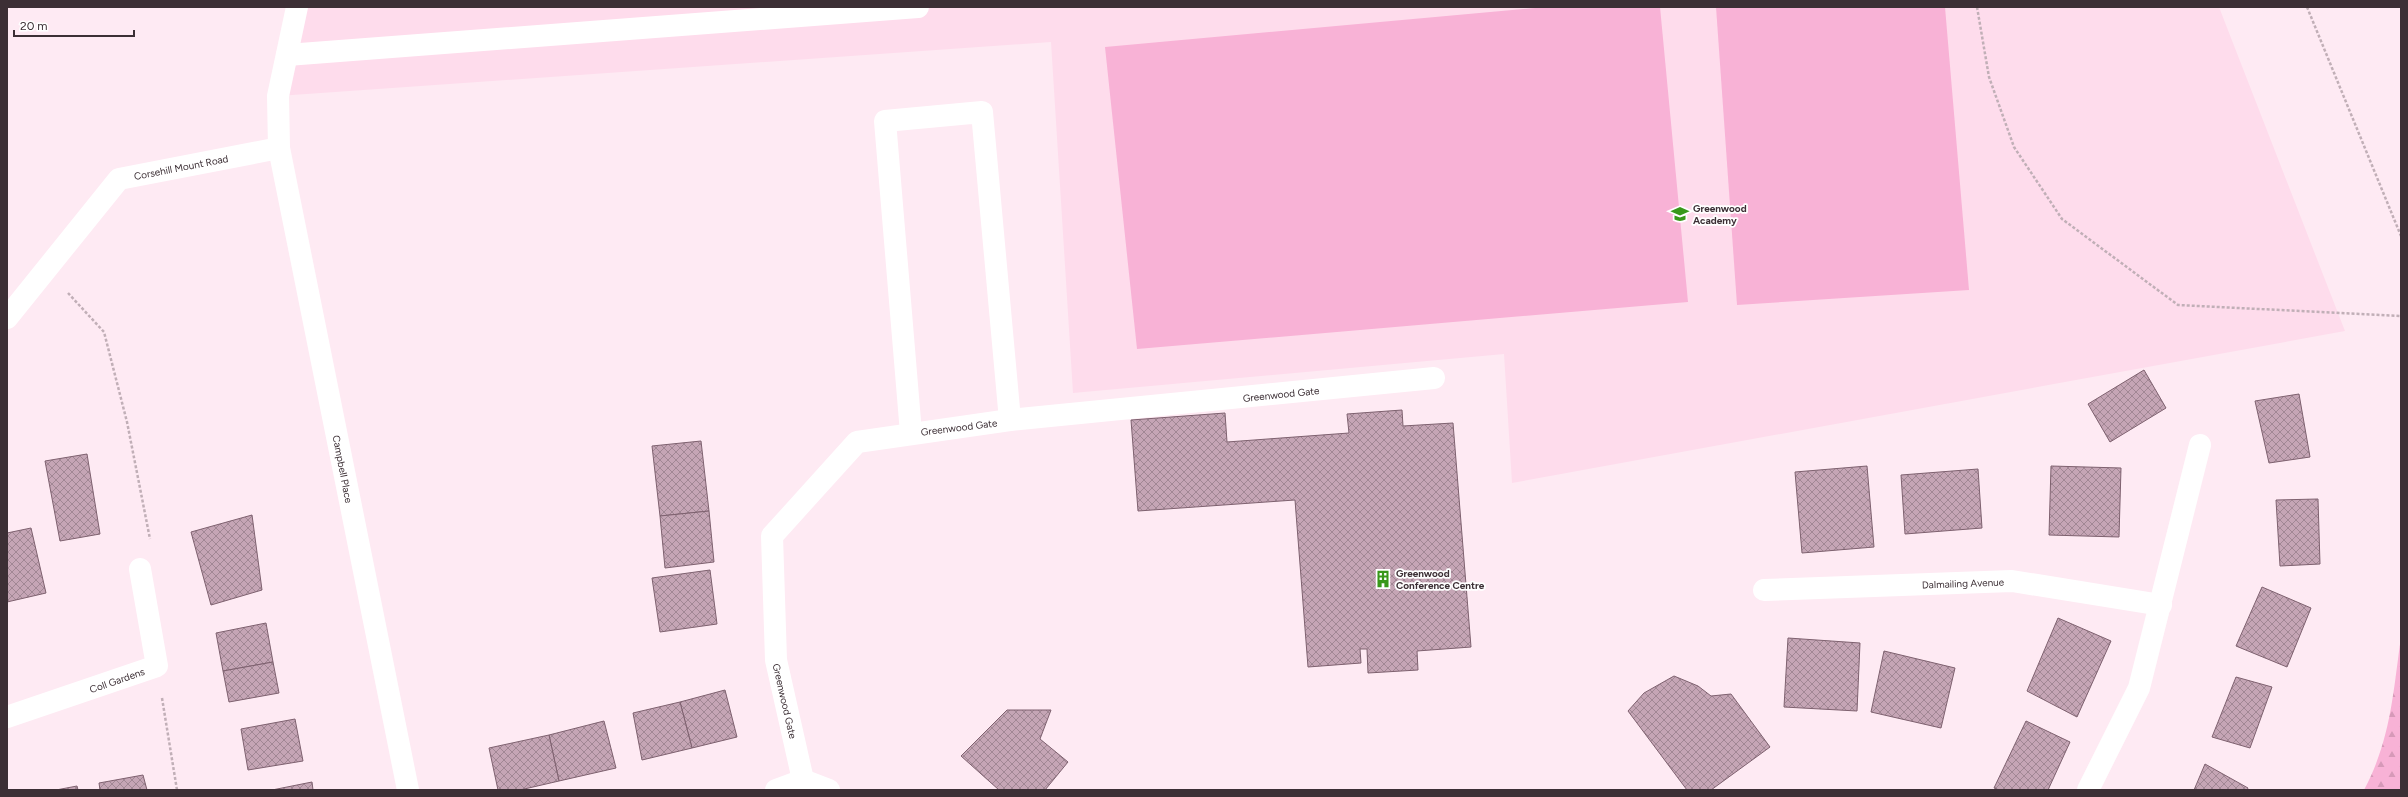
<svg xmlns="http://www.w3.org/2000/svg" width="2408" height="797" font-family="Figtree,sans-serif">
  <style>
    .built { fill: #fedcec }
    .green { fill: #f8b2d6 }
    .forest { fill: url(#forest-firs) }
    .building { fill: url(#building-cross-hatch); stroke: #7e616f }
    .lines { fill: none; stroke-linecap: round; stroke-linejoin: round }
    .path { stroke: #c1afb7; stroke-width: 2.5; stroke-dasharray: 3 2; stroke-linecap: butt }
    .minor { stroke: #fff; stroke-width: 22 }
    .major { stroke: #fff; stroke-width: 22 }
    .labels { text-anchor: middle; stroke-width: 3.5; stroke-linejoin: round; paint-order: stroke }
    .street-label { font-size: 10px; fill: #3c2f35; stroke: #fff }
    .poi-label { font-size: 10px; font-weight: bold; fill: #3c2f35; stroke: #fff; text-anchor: start }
  </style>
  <defs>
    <pattern id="forest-firs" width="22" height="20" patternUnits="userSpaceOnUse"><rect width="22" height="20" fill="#f8b2d6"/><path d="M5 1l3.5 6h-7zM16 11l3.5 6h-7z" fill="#d699b8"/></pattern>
    <pattern id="building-cross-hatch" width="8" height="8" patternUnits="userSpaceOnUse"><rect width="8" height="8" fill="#c5a5b5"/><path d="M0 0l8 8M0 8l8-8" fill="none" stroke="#a18794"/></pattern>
  </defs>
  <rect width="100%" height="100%" fill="#feeaf3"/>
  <path class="built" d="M297,7H2219L2345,331L1512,483L1504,354L1073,393L1051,42L278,96Z"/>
  <g class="green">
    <path d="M1546,7H1660L1688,302L1137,349L1105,47Z"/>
    <path d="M1716,7H1945L1969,290L1737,305Z"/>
  </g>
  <path class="forest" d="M2401,637V790H2364C2391,739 2393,693 2401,637Z"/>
  <g class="building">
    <path d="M2144,370L2166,408L2110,442L2088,404Z"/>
    <path d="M2299,394L2310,457L2269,463L2255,401Z"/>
    <path d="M1402,410L1403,426L1453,423L1471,647L1417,651L1418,670L1368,673L1367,649H1360L1361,663L1308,667L1295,500L1138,511L1131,420L1225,413L1227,442L1349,433L1347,414Z"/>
    <path d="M701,441L709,511L660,516L652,446Z"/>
    <path d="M87,454L100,534L60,541L45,461Z"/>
    <path d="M1867,466L1874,547L1802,553L1795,472Z"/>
    <path d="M2051,466L2121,468L2119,537L2049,535Z"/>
    <path d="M1978,469L1982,528L1905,534L1901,475Z"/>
    <path d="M2318,499L2320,564L2280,566L2276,500Z"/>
    <path d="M709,511L714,562L665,568L660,516Z"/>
    <path d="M252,515L262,590L211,605L191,532Z"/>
    <path d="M31,528L46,593L7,602V533Z"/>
    <path d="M710,570L717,624L660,632L652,578Z"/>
    <path d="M2262,587L2311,608L2287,667L2236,646Z"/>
    <path d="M2058,618L2111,641L2077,717L2027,691Z"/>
    <path d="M266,623L273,662L223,671L216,633Z"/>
    <path d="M1788,638L1860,643L1857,711L1784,707Z"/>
    <path d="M1884,651L1955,668L1941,728L1871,712Z"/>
    <path d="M273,662L279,693L229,702L223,671Z"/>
    <path d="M1674,676L1698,686L1711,696L1731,694L1770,747L1711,790H1687L1628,711L1644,693Z"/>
    <path d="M2236,677L2272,687L2250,748L2212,737Z"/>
    <path d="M725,690L737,737L692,748L680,702Z"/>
    <path d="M680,702L692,748L642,760L633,713Z"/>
    <path d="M1007,710H1051L1040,739L1068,762L1045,790H999L961,756Z"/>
    <path d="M295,719L303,761L248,770L241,729Z"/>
    <path d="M604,721L616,768L559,781L549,735Z"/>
    <path d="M2026,721L2070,742L2048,790H1999L1994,788Z"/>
    <path d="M549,735L559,781L520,790H498L489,748Z"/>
    <path d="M2205,764L2248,788L2247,790H2194Z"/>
    <path d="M143,775L147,790H100L99,783Z"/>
    <path d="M312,782L313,790H272Z"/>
    <path d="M77,786L78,790H56Z"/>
  </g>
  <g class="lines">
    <g class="path">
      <path d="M1977,7L1989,77L2014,147L2062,219L2178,305L2401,316"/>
      <path d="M2307,7L2401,236"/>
      <path d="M68,293L104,332L127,422L150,539"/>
      <path d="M162,698L177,790"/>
    </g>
    <g class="minor">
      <path d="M287,55L918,7"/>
      <path d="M7,318L119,179L279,148"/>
      <path d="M911,433L885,121L982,112L1010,420"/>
      <path d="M1764,590L2012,581L2161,605"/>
      <path d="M7,717L157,666L140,569"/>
      <path d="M803,780L776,660L772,536L857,442L1010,420L1434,378"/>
      <path d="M776,790L803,780L829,790"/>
      <path d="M2088,790L2139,688L2200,445"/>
    </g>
    <path class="major" d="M297,7L278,96L279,148L408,790"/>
  </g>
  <defs>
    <g id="school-bare" transform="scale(1.38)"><path d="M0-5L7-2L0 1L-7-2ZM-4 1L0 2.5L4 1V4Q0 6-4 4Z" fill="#38981a" stroke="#fff" stroke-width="2.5" paint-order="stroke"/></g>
    <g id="building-bare" transform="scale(1.38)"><path d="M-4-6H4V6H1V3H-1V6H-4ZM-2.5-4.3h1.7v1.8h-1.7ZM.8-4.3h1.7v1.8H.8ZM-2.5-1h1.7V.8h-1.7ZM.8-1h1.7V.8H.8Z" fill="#38981a" stroke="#fff" stroke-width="2.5" paint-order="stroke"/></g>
  </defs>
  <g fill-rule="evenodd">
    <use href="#school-bare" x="1680" y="214"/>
    <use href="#building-bare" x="1383" y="579"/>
  </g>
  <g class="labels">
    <g class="street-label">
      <text transform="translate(181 167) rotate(-11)" y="4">Corsehill Mount Road</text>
      <text transform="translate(1281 394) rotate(-6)" y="4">Greenwood Gate</text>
      <text transform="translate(959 427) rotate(-7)" y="4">Greenwood Gate</text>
      <text transform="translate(343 469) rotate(79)" y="4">Campbell Place</text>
      <text transform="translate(1963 583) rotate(-2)" y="4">Dalmailing Avenue</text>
      <text transform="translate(117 680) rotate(-19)" y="4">Coll Gardens</text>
      <text transform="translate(785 701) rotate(77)" y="4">Greenwood Gate</text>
    </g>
    <g class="poi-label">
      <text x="1693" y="212">Greenwood<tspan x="1693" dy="12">Academy</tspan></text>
      <text x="1396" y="577">Greenwood<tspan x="1396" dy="12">Conference Centre</tspan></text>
    </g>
  </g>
  <rect width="2408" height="797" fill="none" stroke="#3c2f35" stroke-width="16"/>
  <path d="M14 30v6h120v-6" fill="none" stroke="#3c2f35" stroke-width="2"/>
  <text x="20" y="30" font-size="12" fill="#3c2f35" stroke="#ffffff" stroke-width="3" paint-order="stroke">20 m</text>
</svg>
